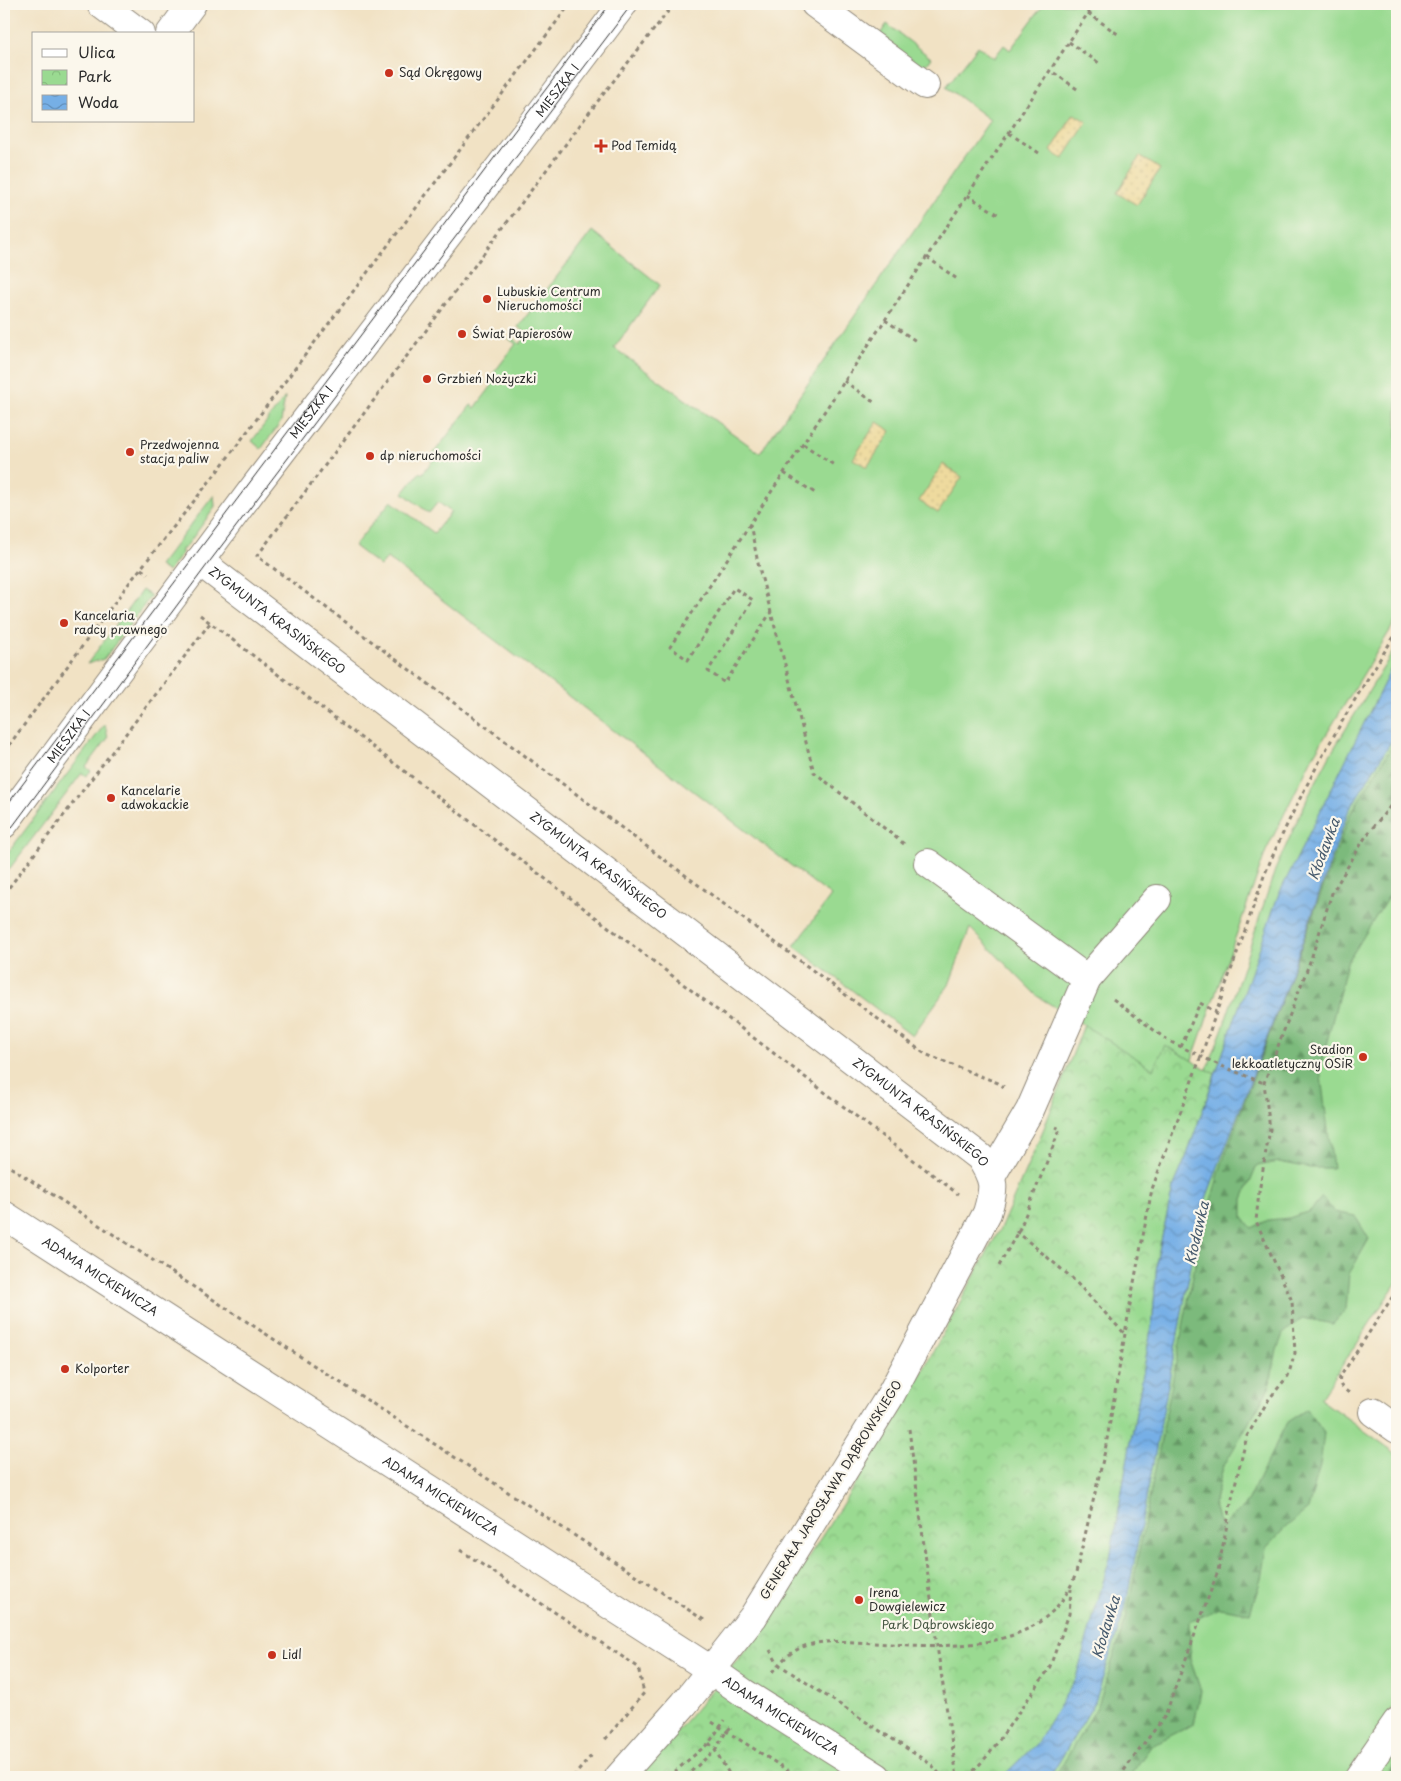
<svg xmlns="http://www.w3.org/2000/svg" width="1401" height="1781" font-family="'Playpen Sans',sans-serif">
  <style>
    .green { fill: #9ada91; stroke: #62825e }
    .forest { fill: url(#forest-firs); stroke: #537253 }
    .sand { fill: url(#sand-dots); stroke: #8c8264 }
    .park { fill: url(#park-crowns); stroke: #62825e }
    .water { fill: url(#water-waves); stroke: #506d88 }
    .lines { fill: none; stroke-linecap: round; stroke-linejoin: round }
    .minor-casing { stroke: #8e8678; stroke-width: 30 }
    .path { stroke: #8e8678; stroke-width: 3; stroke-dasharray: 4 4; stroke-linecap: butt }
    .minor { stroke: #fff; stroke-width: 28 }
    .tram { stroke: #2b2b2b; stroke-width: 1 }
    .poi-dot { fill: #c8321e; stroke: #fbf7ec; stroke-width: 2 }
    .labels { text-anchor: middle; stroke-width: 4.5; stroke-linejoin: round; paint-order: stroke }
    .poi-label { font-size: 12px; fill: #2b2b2b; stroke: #fbf7ec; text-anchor: start }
    .street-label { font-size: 12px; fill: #2b2b2b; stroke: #fbf7ec }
    .park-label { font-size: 12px; fill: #475744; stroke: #fbf7ec }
    .water-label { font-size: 14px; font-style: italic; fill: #45596c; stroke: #fbf7ec }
  </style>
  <defs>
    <pattern id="forest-firs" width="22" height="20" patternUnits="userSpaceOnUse" patternTransform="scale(1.25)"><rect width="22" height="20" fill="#7bba7b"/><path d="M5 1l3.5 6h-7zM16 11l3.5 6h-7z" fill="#659765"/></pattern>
    <pattern id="sand-dots" width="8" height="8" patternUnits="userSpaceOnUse" patternTransform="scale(1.25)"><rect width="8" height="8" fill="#eeda9e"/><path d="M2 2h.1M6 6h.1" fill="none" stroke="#cb8" stroke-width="1.8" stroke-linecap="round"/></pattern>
    <pattern id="park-crowns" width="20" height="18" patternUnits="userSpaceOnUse" patternTransform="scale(1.25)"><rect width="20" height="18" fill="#9ada91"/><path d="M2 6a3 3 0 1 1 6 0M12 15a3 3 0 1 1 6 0" fill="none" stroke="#85bb7d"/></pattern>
    <pattern id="water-waves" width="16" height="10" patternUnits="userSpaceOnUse" patternTransform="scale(1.25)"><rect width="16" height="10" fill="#76afe6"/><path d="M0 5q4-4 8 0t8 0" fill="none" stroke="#618fbb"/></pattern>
  </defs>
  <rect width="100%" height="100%" fill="#fbf7ec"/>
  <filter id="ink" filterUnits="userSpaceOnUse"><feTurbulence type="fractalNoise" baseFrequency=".02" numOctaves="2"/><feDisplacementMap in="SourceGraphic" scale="10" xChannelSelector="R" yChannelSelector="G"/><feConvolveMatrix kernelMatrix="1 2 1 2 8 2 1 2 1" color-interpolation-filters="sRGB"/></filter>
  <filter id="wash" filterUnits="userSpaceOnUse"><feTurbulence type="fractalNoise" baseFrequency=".0096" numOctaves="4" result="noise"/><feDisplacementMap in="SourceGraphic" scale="20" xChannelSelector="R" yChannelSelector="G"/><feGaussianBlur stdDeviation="1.12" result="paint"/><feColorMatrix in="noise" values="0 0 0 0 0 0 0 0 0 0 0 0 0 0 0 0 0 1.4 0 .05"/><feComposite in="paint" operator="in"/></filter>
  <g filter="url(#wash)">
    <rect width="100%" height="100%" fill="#f1e2c4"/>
    <g class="green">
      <path d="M1044,4H1397V619L1312,758L1266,851L1192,1060L1149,1169L1076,1050L1084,1025L1037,996L970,928L949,985L912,1036L794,946L831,896L387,558L380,566L354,546L391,501L434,533L451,512L438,502L429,513L403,493L420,472L422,474L433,460L430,458L471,405L475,408L497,379L492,375L516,344L509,339L511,337L520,344L528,334L518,327L592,231L660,285L614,348L760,453L990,120L946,87L978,46L994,58L1004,45L1010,50Z"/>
      <path d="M887,24L931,58L922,69L878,37Z"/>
      <path d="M285,397L281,422L261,449L252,441Z"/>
      <path d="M214,495L215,506L213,510L185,548L182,549V553L168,572L159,566Z"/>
      <path d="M142,590L151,596L104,659L87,664Z"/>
      <path d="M1397,645V657L1278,896L1187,1155L1002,1777H977L1164,1181L1224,1025L1275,870L1308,797L1330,755Z"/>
      <path d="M105,724L108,738L86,767L91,771L86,776L82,773L4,876V858Z"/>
      <path d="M1397,732V1282L1320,1399L1397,1454V1702L1345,1777H1050L1095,1702L1125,1609L1202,1209L1287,985L1348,812Z"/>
      <path d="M1397,1747V1777H1376Z"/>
    </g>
    <g class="forest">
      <path d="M1397,738V883L1347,963L1320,1069L1333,1168H1310L1279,1162L1257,1166L1243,1199V1218L1252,1228L1268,1220L1289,1218L1310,1211L1322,1197L1334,1212L1355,1216L1369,1239L1349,1274L1346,1309L1333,1324L1302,1318L1283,1334L1277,1350L1269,1388L1223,1467L1214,1505L1221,1529L1247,1502L1287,1422L1307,1409L1324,1433L1320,1466L1308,1509L1286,1527L1266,1548L1261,1579L1250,1613L1220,1608L1190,1622V1659L1201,1691L1194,1724L1152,1745L1129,1777H1055L1098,1705L1126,1618L1201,1234L1222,1163L1350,814Z"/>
      <path d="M1397,1761V1777H1385Z"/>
    </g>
    <g class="sand">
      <path d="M1074,114L1087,122L1063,159L1051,151Z"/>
      <path d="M1140,156L1160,169L1137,205L1117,193Z"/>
      <path d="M877,422L891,431L867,467L853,459Z"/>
      <path d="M943,464L962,477L938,513L919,501Z"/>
    </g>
    <path class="park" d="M1084,1025L1153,1069L1165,1045L1215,1074L1187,1155L1173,1188L1157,1259L1153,1318L1110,1558L1076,1678L1036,1744L1002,1777H638L757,1637L892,1427L1001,1227L1044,1128Z"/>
    <path class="water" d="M1397,657V732L1348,812L1287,985L1202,1209L1125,1609L1095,1702L1050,1777H1002L1036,1744L1076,1678L1110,1558L1153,1318L1157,1259L1173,1188L1187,1155L1278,896Z"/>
  </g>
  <g filter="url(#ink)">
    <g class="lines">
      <g class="minor-casing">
        <g id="minor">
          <path d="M101,4L141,34"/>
          <path d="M815,4L925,85"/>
          <path d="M170,34L192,4"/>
          <path id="s1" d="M199,561L980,1157C995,1181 995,1186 987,1213L890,1396L753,1617L684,1704L619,1777"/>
          <path id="s2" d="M4,824L256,485L525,134L623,4"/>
          <path d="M928,863L1087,979L1030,1110L992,1175"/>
          <path d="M1087,979L1157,899"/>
          <path id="s3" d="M4,1215L711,1670L744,1693L877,1777"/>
          <path d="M1373,1412L1397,1429"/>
          <path d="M1359,1777L1397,1722"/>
        </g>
      </g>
      <g class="path">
        <path d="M674,4L601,97L257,556L925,1054L998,1083L1004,1087"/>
        <path d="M1088,13L1119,35"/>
        <path d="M1069,42L1099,63"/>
        <path d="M1054,73L1080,91"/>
        <path d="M1009,133L1039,153"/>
        <path d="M967,195L999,215"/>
        <path d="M927,257L957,279"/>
        <path d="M885,320L916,341"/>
        <path d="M844,381L875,403"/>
        <path d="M803,444L834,465"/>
        <path d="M784,473L815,493"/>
        <path d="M750,524L670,647L688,660L734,588L753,600L708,671L725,683L771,612"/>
        <path d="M141,569L148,574"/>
        <path d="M200,615L958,1194"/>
        <path d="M4,752L126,587L213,477L570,4"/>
        <path d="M904,844L814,772L759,568L750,524L1094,4"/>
        <path d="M4,894L210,623"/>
        <path d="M1113,999L1167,1040L1219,1065L1264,1083"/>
        <path d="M1181,1047L1200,1003L1216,1012"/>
        <path d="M4,1163L707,1622"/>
        <path d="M1016,1231L1072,1278L1124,1333"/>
        <path d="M999,1266L1021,1226L1060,1129L1056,1127"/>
        <path d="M1349,1393C1343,1388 1338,1386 1340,1377L1397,1290"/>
        <path d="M909,1429L937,1646L957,1777"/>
        <path d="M460,1550L638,1667L644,1693L603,1742"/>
        <path d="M770,1650L778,1664L932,1765L942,1777"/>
        <path d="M772,1672C781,1661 791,1651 805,1646C824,1639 853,1642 873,1643C945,1647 1047,1657 1076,1573L1105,1451L1132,1293L1152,1189L1201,1056L1264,876C1300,790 1347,710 1397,632"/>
        <path d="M712,1722L798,1777"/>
        <path d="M709,1743L715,1750L731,1777"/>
        <path d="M573,1777L592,1755"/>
        <path d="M668,1777L709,1743L725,1720"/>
        <path d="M685,1777L715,1750L726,1732L733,1725"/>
        <path d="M968,1777L990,1753L1049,1669L1069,1614L1071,1589"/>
        <path d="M1119,1777L1165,1716L1218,1571L1233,1493L1247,1436L1269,1399L1288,1376L1295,1353L1292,1301L1256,1221L1259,1192L1270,1129L1264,1083L1311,959L1332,893L1366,836L1397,798"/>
      </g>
      <use href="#minor" class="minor"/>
      <g class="tram">
        <path d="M4,809L610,4"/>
        <path d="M4,838L207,565L632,4"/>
      </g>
    </g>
  </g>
  <g class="poi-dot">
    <circle cx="389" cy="73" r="5"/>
    <path d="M598.5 138.5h5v5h5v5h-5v5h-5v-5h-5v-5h5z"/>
    <circle cx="487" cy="299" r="5"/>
    <circle cx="462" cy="334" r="5"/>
    <circle cx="427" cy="379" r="5"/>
    <circle cx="130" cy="452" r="5"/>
    <circle cx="370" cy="456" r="5"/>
    <circle cx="64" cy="623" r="5"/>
    <circle cx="111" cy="798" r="5"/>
    <circle cx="1363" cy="1057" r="5"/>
    <circle cx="65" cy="1369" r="5"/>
    <circle cx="859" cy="1600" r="5"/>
    <circle cx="272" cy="1655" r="5"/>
  </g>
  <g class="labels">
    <g class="poi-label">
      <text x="399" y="77">Sąd Okręgowy</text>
      <text x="611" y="150">Pod Temidą</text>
      <text x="497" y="296">Lubuskie Centrum<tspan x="497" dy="14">Nieruchomości</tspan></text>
      <text x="472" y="338">Świat Papierosów</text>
      <text x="437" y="383">Grzbień Nożyczki</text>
      <text x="140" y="449">Przedwojenna<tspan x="140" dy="14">stacja paliw</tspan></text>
      <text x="380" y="460">dp nieruchomości</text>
      <text x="74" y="620">Kancelaria<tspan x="74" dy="14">radcy prawnego</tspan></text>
      <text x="121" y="795">Kancelarie<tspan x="121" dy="14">adwokackie</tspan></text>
      <text x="1353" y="1054" text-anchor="end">Stadion<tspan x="1353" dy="14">lekkoatletyczny OSiR</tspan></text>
      <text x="75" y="1373">Kolporter</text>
      <text x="869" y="1597">Irena<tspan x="869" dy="14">Dowgielewicz</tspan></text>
      <text x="282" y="1659">Lidl</text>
    </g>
    <g class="street-label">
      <text dy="4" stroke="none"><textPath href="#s2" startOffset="919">MIESZKA I</textPath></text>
      <text dy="4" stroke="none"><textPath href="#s2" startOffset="514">MIESZKA I</textPath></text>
      <text dy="4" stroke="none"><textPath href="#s1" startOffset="98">ZYGMUNTA KRASIŃSKIEGO</textPath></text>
      <text dy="4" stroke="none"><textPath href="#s2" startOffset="109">MIESZKA I</textPath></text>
      <text dy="4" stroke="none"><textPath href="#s1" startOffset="502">ZYGMUNTA KRASIŃSKIEGO</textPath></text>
      <text dy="4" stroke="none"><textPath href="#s1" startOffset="908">ZYGMUNTA KRASIŃSKIEGO</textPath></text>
      <text dy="4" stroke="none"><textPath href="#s3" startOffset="114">ADAMA MICKIEWICZA</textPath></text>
      <text transform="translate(831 1490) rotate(-58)" y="4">GENERAŁA JAROSŁAWA DĄBROWSKIEGO</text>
      <text dy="4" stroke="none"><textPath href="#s3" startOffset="519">ADAMA MICKIEWICZA</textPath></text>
      <text dy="4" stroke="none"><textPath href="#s3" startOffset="924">ADAMA MICKIEWICZA</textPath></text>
    </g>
    <g class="park-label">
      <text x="938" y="1629">Park Dąbrowskiego</text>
    </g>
    <g class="water-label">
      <text transform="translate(1324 849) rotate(-69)" y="5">Kłodawka</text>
      <text transform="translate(1197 1233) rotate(-77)" y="5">Kłodawka</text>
      <text transform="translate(1106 1627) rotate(-73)" y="5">Kłodawka</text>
    </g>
  </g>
  <rect width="1401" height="1781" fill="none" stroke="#fbf7ec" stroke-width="20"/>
  <rect x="32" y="32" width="162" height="90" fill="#fbf7ec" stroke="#a8a59f"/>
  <rect x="42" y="49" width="25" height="8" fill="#ffffff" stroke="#a8a59f"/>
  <text x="78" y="58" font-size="15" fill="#2b2b2b">Ulica</text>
  <rect x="42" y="70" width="25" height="15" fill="url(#park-crowns)" stroke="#a8a59f"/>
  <text x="78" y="82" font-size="15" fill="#2b2b2b">Park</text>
  <rect x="42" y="95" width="25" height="15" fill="url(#water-waves)" stroke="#a8a59f"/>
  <text x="78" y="108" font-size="15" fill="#2b2b2b">Woda</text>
</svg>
